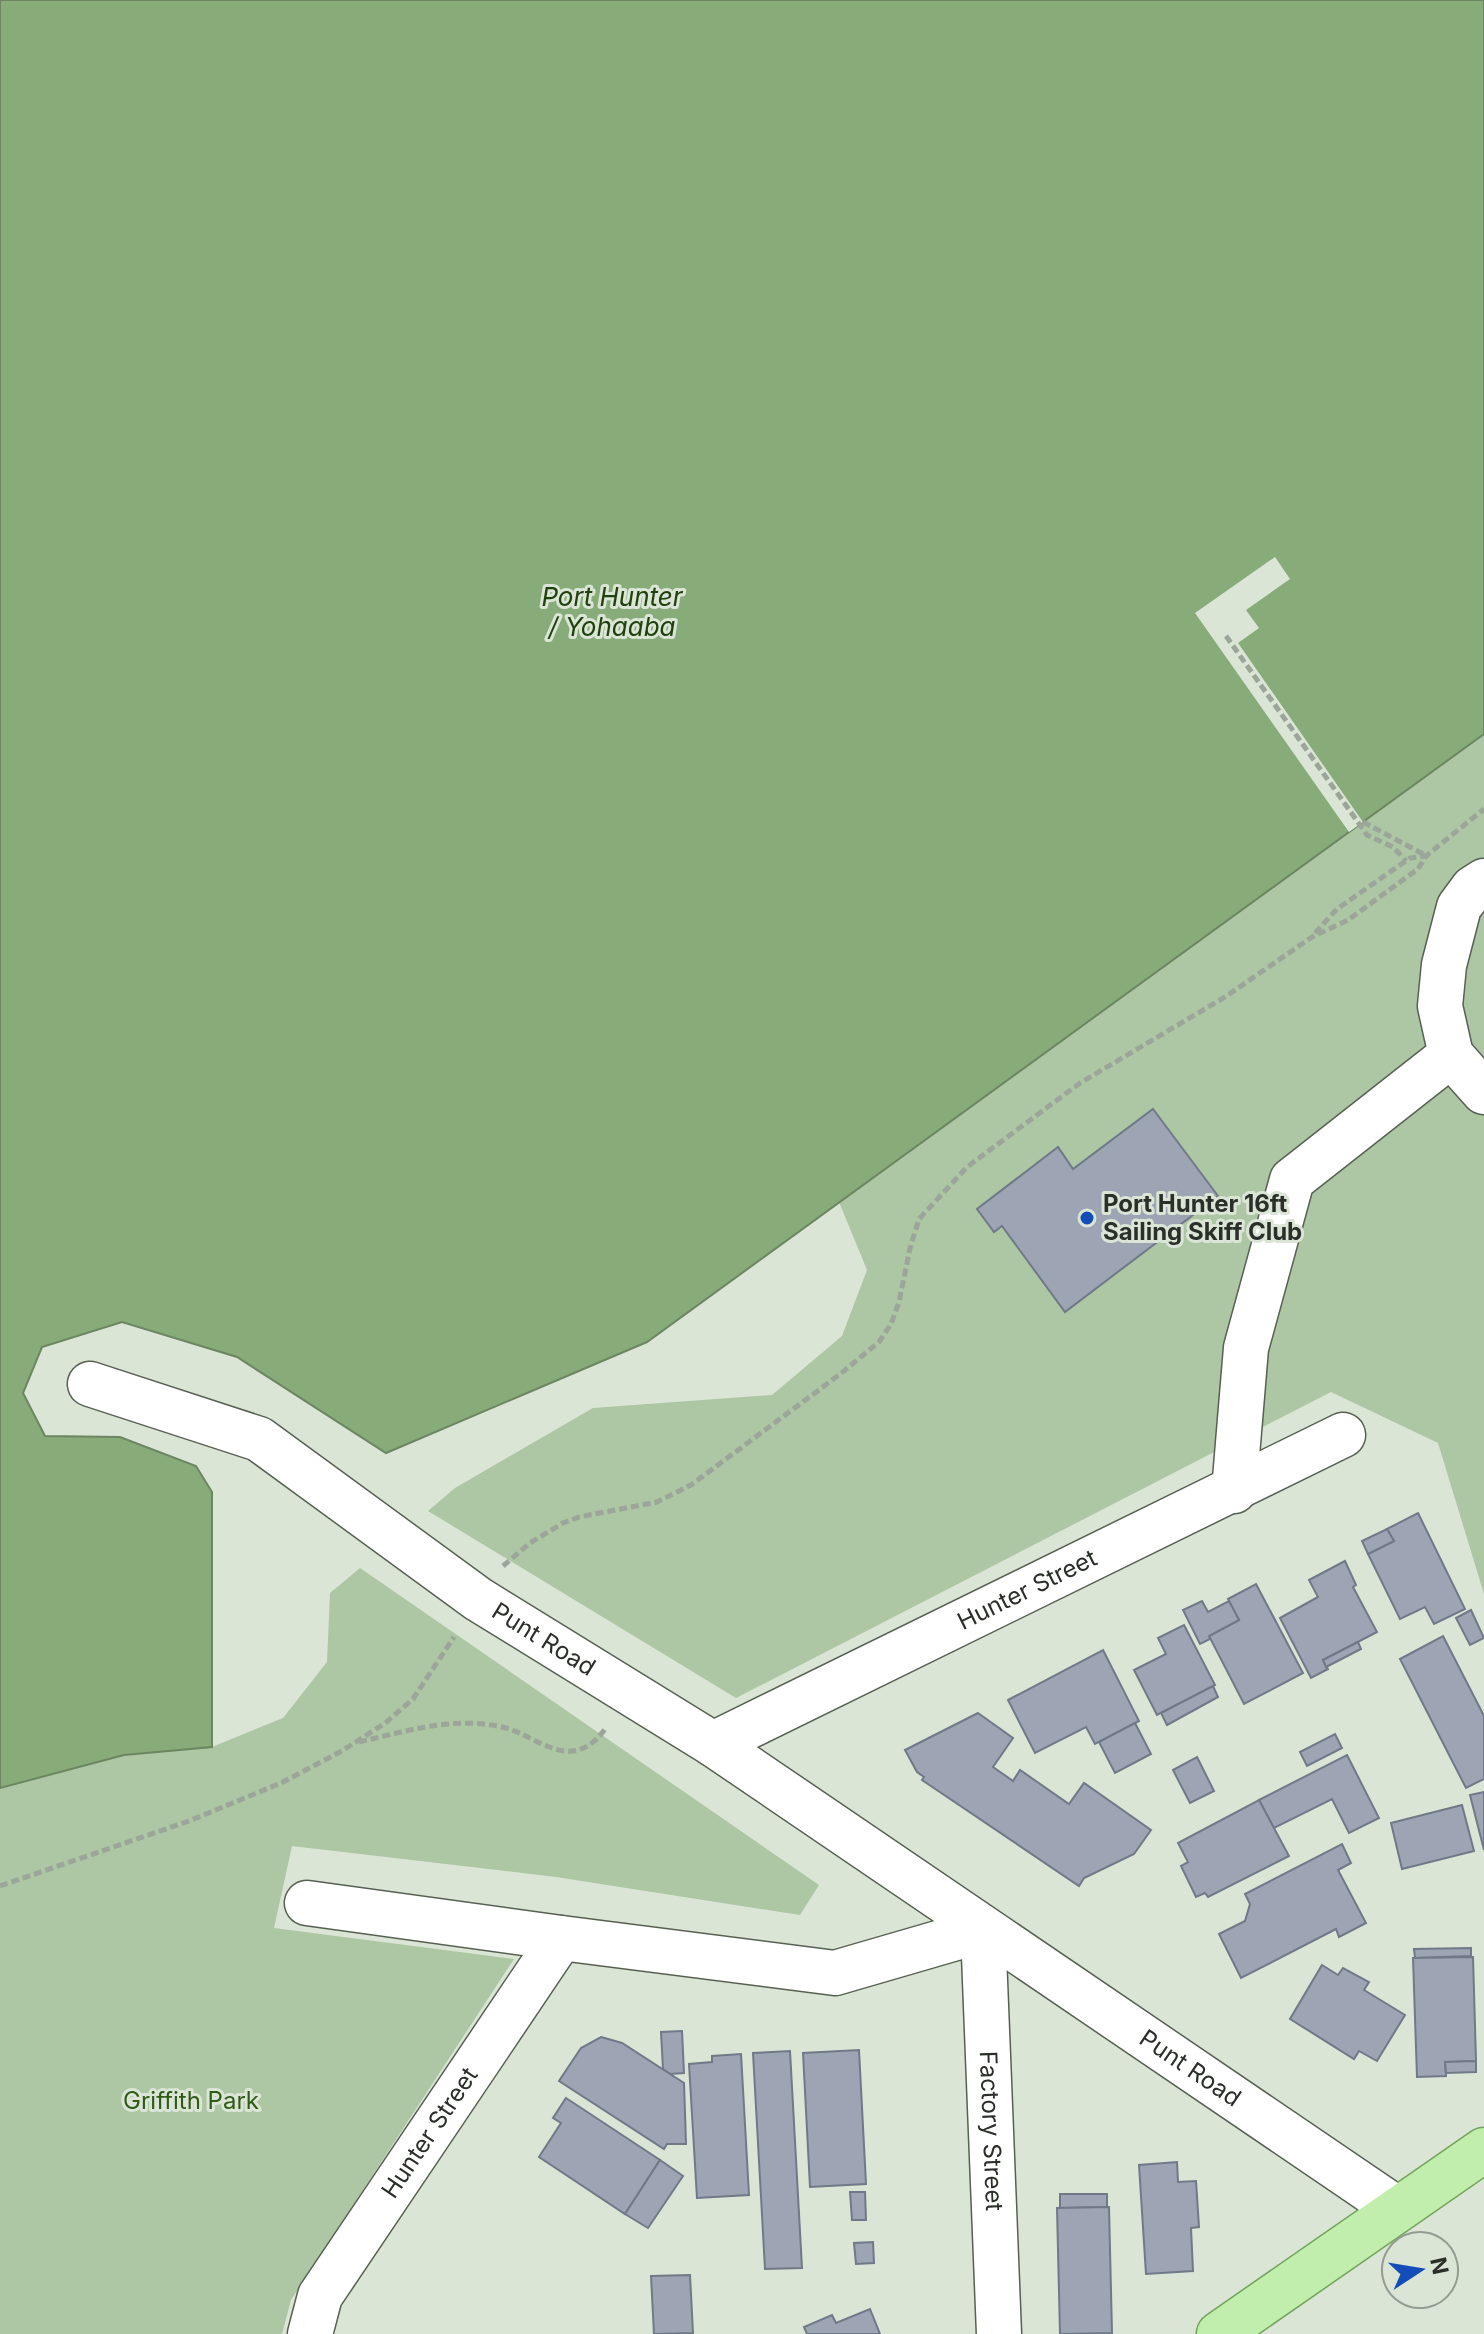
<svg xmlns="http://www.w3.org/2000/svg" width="1484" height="2334" font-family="Inter,sans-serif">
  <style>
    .green { fill: #adc6a3 }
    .water { fill: #88ab7a; stroke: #6c8662; stroke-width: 2 }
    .pier { fill: #dae5d6 }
    .building { fill: #9da5b5; stroke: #707987; stroke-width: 2 }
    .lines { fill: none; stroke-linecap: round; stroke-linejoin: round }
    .minor-casing { stroke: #576153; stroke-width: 47 }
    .major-casing { stroke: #72a35a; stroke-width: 47 }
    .path { stroke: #9ca599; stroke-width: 5; stroke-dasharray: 8 4; stroke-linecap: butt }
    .minor { stroke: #fff; stroke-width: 44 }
    .major { stroke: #c1eeac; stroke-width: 44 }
    .poi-dot { fill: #144cb8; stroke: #dae5d6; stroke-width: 3 }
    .labels { text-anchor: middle; stroke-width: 6; stroke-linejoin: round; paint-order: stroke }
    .poi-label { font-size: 24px; font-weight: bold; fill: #2a2f29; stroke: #dae5d6; text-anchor: start }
    .street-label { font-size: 24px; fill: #2a2f29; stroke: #dae5d6 }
    .park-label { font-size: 24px; fill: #2f5a17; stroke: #dae5d6 }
    .water-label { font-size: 26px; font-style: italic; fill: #20410e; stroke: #dae5d6 }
  </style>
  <rect width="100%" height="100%" fill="#dae5d6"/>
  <g class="green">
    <path d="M1484,734V1594L1438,1443L1331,1392L736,1698L428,1511L455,1488L593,1408L772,1395L842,1336L867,1270L839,1202Z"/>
    <path d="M360,1568L819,1885L800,1915L556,1877L292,1846L274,1928L514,1959L291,2300L282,2334H0V1788L124,1755L212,1747L283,1718L327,1662L330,1593Z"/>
  </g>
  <path class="water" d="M0,0H1484V734L647,1342L386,1453L237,1357L122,1322L42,1347L23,1393L45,1436L120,1437L196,1466L212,1492V1747L124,1755L0,1788Z"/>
  <path class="pier" d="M1275,557L1290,579L1246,610L1259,628L1238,643L1363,822L1349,832L1195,613Z"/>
  <g class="building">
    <path d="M1153,1109L1218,1196L1065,1312L1002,1226L994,1232L977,1209L1058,1147L1073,1169Z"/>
    <path d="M1418,1513L1465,1609L1434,1624L1425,1607L1400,1619L1368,1554L1394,1541L1387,1529Z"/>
    <path d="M1387,1529L1394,1541L1368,1554L1362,1541Z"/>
    <path d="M1345,1561L1356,1585L1353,1587L1377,1632L1323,1660L1328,1669L1311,1678L1280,1618L1318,1597L1309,1580Z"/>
    <path d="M1256,1584L1303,1673L1244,1704L1209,1636L1239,1620L1228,1599Z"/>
    <path d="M1202,1601L1208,1612L1229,1601L1239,1620L1209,1636L1210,1639L1200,1644L1183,1610Z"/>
    <path d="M1471,1610L1484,1638L1470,1645L1456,1618Z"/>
    <path d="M1184,1625L1215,1685L1157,1715L1134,1670L1166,1654L1158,1638Z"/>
    <path d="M1443,1636L1484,1716V1779L1466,1788L1400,1659Z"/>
    <path d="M1358,1642L1361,1649L1326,1667L1323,1660Z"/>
    <path d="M1103,1650L1139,1721L1095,1744L1086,1727L1035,1753L1008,1700Z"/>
    <path d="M1213,1686L1218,1697L1167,1725L1161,1713Z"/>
    <path d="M978,1713L1013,1738L993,1767L1013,1781L1020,1770L1069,1804L1084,1783L1151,1830L1134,1854L1084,1878L1079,1886L922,1780L924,1777L917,1772L905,1750Z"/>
    <path d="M1135,1723L1151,1754L1115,1773L1099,1742Z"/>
    <path d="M1335,1734L1342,1748L1307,1766L1300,1752Z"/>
    <path d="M1347,1755L1379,1818L1349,1833L1332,1799L1274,1828L1259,1800Z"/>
    <path d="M1197,1757L1214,1791L1190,1803L1173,1770Z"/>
    <path d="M1484,1792V1850L1470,1795Z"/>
    <path d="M1259,1800L1289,1856L1208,1897L1205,1893L1196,1897L1181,1866L1188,1862L1178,1843Z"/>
    <path d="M1462,1805L1474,1851L1402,1869L1391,1823Z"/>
    <path d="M1342,1844L1351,1863L1338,1870L1366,1923L1339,1937L1336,1929L1241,1978L1219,1934L1245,1921L1250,1904L1245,1894Z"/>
    <path d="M1471,1948V1956L1415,1958L1414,1949Z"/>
    <path d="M1473,1957L1476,2061L1445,2062L1446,2076L1417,2077L1413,1958Z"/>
    <path d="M1322,1965L1338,1975L1343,1968L1369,1982L1364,1990L1405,2015L1377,2061L1359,2051L1354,2059L1290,2019Z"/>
    <path d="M682,2031L684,2073L670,2074L663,2069L661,2032Z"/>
    <path d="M601,2037L622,2043L684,2083L686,2144H667L664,2149L559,2081L581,2048Z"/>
    <path d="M859,2050L866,2184L810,2187L803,2053Z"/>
    <path d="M790,2051L802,2268L765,2269L753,2053Z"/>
    <path d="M741,2054L749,2195L697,2198L689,2064L712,2062V2056Z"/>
    <path d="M1476,2061V2072L1446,2073L1445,2062Z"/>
    <path d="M566,2098L660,2160L625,2214L539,2157L561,2123L553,2118Z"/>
    <path d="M660,2160L683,2176L648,2228L625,2214Z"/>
    <path d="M1177,2162L1178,2182L1196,2181L1199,2227L1191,2228L1193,2271L1146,2274L1139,2165Z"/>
    <path d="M850,2192H865L866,2220H852Z"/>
    <path d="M1060,2194H1107V2207L1060,2208Z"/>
    <path d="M1109,2207L1112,2333L1060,2334L1057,2208Z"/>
    <path d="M873,2242L874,2263L856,2264L854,2243Z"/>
    <path d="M690,2275L693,2333L654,2334L651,2276Z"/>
    <path d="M870,2309L880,2334H807L804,2327L832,2315L836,2323Z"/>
  </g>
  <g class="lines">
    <g class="minor-casing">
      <g id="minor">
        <path d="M1484,881L1473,888L1459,907L1444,965L1440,1006L1451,1055L1484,1092"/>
        <path id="s1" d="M90,1384L259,1439L478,1599L713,1744L1397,2209"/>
        <path d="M1234,1491L1246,1348L1292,1180L1451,1055"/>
        <path id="s2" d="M713,1744L1343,1435"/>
        <path id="s3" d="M307,1903L561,1938L835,1973L983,1930L999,2334"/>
        <path id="s4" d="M310,2334L320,2296L561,1938"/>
      </g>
    </g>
    <g class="major-casing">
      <path id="major" d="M1219,2334L1484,2150"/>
    </g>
    <g class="path">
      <path d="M1226,636L1367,835L1393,847L1406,861"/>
      <path d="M1363,822L1425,855"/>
      <path d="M1315,933L1337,909L1410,858L1426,856"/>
      <path d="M503,1566L530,1543L563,1523L579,1517L657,1502L691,1485L839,1375L879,1342L891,1324L899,1302L910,1248L919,1219L967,1167L1080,1083L1225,997L1312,937L1348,920L1418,869L1426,856L1484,809"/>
      <path d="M359,1742C407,1731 456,1715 506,1728C525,1733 543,1748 564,1751C582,1753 595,1743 605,1729"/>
      <path d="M0,1886L189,1821L281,1783L340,1752L384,1724L413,1699L454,1637"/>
    </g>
    <use href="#minor" class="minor"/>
    <use href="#major" class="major"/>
  </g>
  <circle class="poi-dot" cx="1087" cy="1218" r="8"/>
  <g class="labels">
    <g class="poi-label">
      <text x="1103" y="1212">Port Hunter 16ft<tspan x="1103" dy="28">Sailing Skiff Club</tspan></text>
    </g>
    <g class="street-label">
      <text dy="8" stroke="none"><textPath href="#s2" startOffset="350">Hunter Street</textPath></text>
      <text dy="8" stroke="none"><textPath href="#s1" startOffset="526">Punt Road</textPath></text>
      <text dy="8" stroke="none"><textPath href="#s1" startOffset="1302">Punt Road</textPath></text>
      <text dy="8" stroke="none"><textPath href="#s3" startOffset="888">Factory Street</textPath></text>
      <text dy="8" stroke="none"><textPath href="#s4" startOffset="236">Hunter Street</textPath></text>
    </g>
    <g class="park-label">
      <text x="191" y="2109">Griffith Park</text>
    </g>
    <g class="water-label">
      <text x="612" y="606">Port Hunter<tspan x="612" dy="30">/ Yohaaba</tspan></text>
    </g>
  </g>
  <g transform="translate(1420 2270) rotate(78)"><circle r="38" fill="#dae5d6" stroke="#949c91" stroke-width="2"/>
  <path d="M0-6L14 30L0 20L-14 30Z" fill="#144cb8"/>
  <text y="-12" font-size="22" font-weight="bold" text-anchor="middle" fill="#2a2f29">N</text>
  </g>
</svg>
